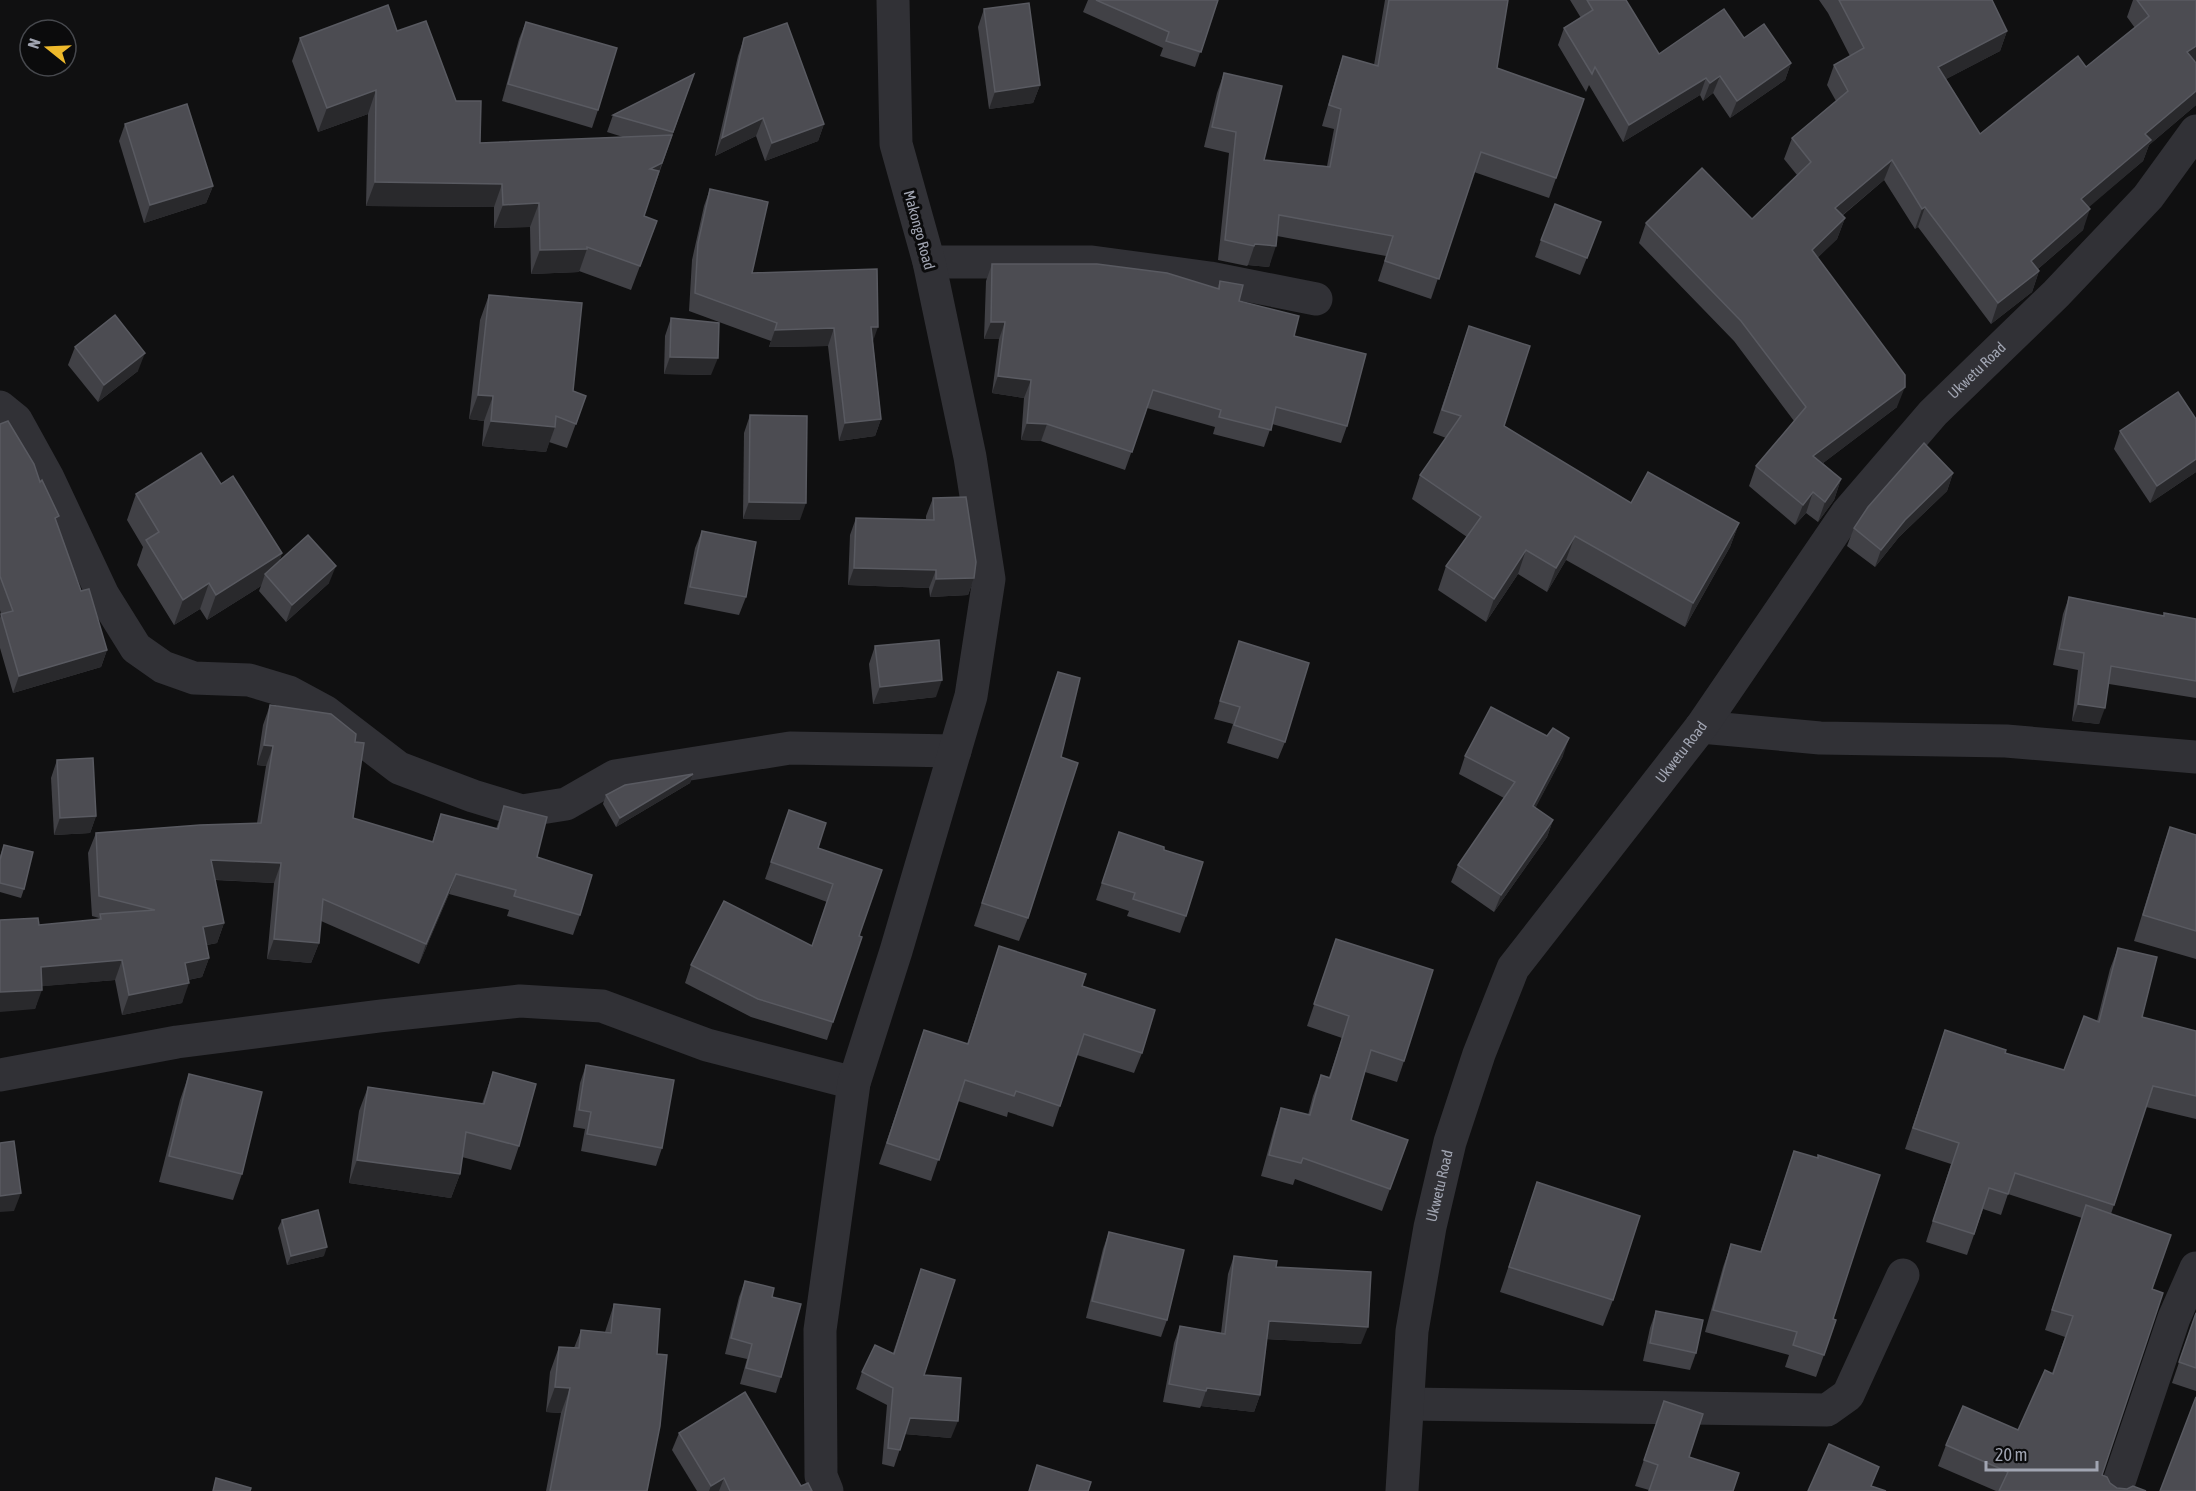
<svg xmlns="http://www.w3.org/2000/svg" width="2196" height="1491" font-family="'Asap Condensed',sans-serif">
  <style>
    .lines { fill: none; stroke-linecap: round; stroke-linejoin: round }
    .minor { stroke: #313136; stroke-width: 33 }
    .wall { fill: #414146 }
    .shaded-wall { fill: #29292c }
    .building { fill: #4c4c52; stroke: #595a61; stroke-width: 1.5 }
    .labels { text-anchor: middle; stroke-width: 6; stroke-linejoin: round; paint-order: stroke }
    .street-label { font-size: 15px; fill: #a1a5b2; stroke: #0b0b0c }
  </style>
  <rect width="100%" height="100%" fill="#101011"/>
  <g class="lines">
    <g class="minor">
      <path d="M929,262H1092L1210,278L1316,299"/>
      <path d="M0,407L16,420L48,478L103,595L136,648L163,667L194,678L249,680L289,692L326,712L399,768L473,796L522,811L566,804L615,776L790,748L955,751"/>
      <path d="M1701,727L1820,738L2006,741L2196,757"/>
      <path d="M0,1075L177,1042L380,1016L520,1001L602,1006L707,1045L854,1083"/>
      <path d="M1409,1404L1827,1410L1848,1395L1903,1275"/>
      <path d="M827,1491L821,1476L820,1330L854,1083L896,951L971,696L989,579L970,457L929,262L896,144L893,0"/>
      <path id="s1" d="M1402,1491L1412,1331L1430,1227L1450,1142L1479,1054L1513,968L1701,727L1847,513L1933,413L2056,294L2148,197L2196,131"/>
      <path d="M2116,1491L2174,1318L2196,1268"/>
    </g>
  </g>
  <g class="wall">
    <path d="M1088,0H1218L1195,67L1160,56L1163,48L1083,12Z"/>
    <path d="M1385,0H1508L1497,68L1584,99L1549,198L1474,172L1431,299L1378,281L1386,256L1277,236L1269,267L1248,265L1247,266L1218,260L1229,153L1204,147L1217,93L1224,73L1264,160L1327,166L1334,129L1322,126L1336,77L1343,56L1374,65Z"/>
    <path d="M1570,0H1626L1659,54L1744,38L1791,63L1785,80L1730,118L1713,93L1703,101L1700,95L1623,142L1589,85L1586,92L1558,45L1564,28L1581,18Z"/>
    <path d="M1819,0H1992L2007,31L2000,51L1946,79L1980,134L2086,67L2135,28L2127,17L2133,0H2196V60L2194,62L2196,63V105L2149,145L2143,161L2088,207L2083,230L2038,269L2039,271L2032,292L1991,324L1918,227L1915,229L1884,180L1842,216L1845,218L1837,239L1817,258L1897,407L1823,463L1841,479L1834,500L1818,522L1806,513L1795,525L1749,486L1756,466L1794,421L1734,341L1639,243L1646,223L1752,219L1797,175L1784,159L1792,138L1836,101L1827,85L1834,65L1850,56L1828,13Z"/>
    <path d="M984,9L1040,85L1033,103L989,109L978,27Z"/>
    <path d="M526,22L598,110L592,128L502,101L519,39Z"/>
    <path d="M397,31L456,101L480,143L623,137L607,132L613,115L694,74L644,216L657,221L631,290L579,271V272L531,274L530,227L494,228V207L366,206L368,114L318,132L292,61L300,38Z"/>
    <path d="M744,38L824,124L818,141L765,161L756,136L715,156L738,56Z"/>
    <path d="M125,124L213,186L206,203L144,223L119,141Z"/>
    <path d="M710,189L752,273L873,342L881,419L875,436L839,441L828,346L769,347L771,341L689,311L692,260L704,206Z"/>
    <path d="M1541,240H1594L1580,275L1535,257Z"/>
    <path d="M992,264L1217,289L1220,281L1239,301L1294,336L1347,426L1341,443L1272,424L1264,447L1213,434L1215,427L1147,408L1125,470L1041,441L1021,440L1024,398L992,393L999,339H984L986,281Z"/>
    <path d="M489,295L573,391L586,396L567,448L549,442L546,452L482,446L484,421L469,419L480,320Z"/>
    <path d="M671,318L711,375L664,374L665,336Z"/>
    <path d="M1469,326L1504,426L1631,503L1739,523L1730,547L1685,627L1566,560L1547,592L1518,574L1486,622L1438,590L1446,566L1467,537L1412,499L1420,475L1446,438L1433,433Z"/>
    <path d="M75,347L138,371L98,402L68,365Z"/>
    <path d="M750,415L800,520L743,519L744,433Z"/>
    <path d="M2196,419V472L2150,503L2114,449L2120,431Z"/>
    <path d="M0,424L40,482L57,523L81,591L107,650L101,667L13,693L0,648V618L1,614L0,610Z"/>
    <path d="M1953,473L1947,491L1899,537L1875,567L1847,546L1854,528Z"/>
    <path d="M221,484L282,553L279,562L329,583L286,622L259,591L261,586L207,620L200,609L174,625L137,565L143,547L127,520L136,494Z"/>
    <path d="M933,498L974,578L968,595L930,597L929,588L848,585L850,535L856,518L926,520V516Z"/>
    <path d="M702,531L746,597L739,615L684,604L695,548Z"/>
    <path d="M2069,597L2163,616L2196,619V698L2109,684L2099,724L2072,721L2078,670L2053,665L2063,614Z"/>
    <path d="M1239,641L1285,742L1278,759L1227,743L1233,724L1214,719Z"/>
    <path d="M875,646L936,697L873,704L869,664Z"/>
    <path d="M1058,672L1061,757L1028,918L1019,941L974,926Z"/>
    <path d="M270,705L355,742L353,818L432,842L441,814L496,829L504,806L537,857L580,915L573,935L507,916L509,910L449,894L419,964L321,921L319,943L311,963L267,959L274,883L215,880L224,923L217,943L207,945L209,958L202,977L188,980L182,1003L122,1015L115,980L42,986L35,1009L39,925L98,920L99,918L92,916L88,853L96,833L257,823L266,766L257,765L263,725Z"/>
    <path d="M1465,756H1563L1535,808L1553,820L1547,837L1494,912L1451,882L1458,865L1504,798L1459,774Z"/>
    <path d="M57,760L96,816L90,833L54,835L51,778Z"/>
    <path d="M693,774L690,783L616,827L603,804L606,795Z"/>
    <path d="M789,810L818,848L859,936L833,1022L827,1040L751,1017L685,983L691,965L812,945L827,902L765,879Z"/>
    <path d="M2170,827L2196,835V959L2134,941L2161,853Z"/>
    <path d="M1119,832L1164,850L1186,916L1180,933L1127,916L1129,911L1096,900Z"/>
    <path d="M4,845L24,889L21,898L0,892V856Z"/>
    <path d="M1336,939L1404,1061L1397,1082L1365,1072L1351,1120L1408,1140L1382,1211L1295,1179L1293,1185L1261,1176L1274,1129L1281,1108L1308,1115L1313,1096L1321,1075L1329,1077L1342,1038L1307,1026Z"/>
    <path d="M999,946L1082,986L1142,1053L1134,1073L1077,1055L1053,1127L1008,1112L1007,1117L958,1101L931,1181L879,1164L924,1030L967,1044Z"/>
    <path d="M2118,948L2142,1017L2196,1031V1119L2146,1107L2111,1214L2152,1289L2102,1475L2110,1483L2117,1488L2146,1491H1996L1938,1466L1946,1445L2018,1430L2052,1373L2065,1337L2045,1330L2082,1218L2008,1194L2001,1215L1983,1209L1967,1255L1926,1242L1951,1164L1905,1149L1945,1030L2005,1053L2064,1070L2097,1021L2110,969Z"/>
    <path d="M586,1065L662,1148L656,1166L581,1151L585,1129L573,1127L580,1083Z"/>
    <path d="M493,1072L519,1146L511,1170L462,1157L460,1174L451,1198L349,1183L359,1111L368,1087L482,1104Z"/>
    <path d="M189,1074L242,1174L233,1200L159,1182L180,1100Z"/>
    <path d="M1794,1151L1833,1319L1824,1355L1816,1377L1785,1367L1789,1355L1705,1332L1723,1267L1731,1244L1760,1252Z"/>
    <path d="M1537,1182L1613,1300L1603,1326L1500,1292Z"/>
    <path d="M282,1220L324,1256L287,1265L278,1228Z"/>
    <path d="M1109,1232L1167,1320L1161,1337L1086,1318L1103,1249Z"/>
    <path d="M1234,1256L1276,1267L1361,1344L1267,1339L1260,1395L1254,1412L1201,1406L1200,1408L1163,1402L1174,1343L1180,1326L1221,1333L1228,1274Z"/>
    <path d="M921,1269L924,1375L951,1438L905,1434L894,1467L882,1464L887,1405L856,1389L862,1372L893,1353Z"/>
    <path d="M745,1281L772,1297L781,1377L776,1393L740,1384L747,1359L725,1354L739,1297Z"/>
    <path d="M614,1304L647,1491H546L561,1413L546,1412L550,1372L559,1347L574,1348L581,1330L605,1332Z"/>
    <path d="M1656,1311L1696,1353L1690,1370L1643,1361L1650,1328Z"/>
    <path d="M2196,1312V1391L2172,1383Z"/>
    <path d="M1664,1401L1689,1457L1733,1491H1648L1649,1490L1635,1486Z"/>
    <path d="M679,1433L801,1486L812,1491H697L672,1450Z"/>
  </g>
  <g class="shaded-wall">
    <path d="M2007,31L2000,51L1931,87L1938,67Z"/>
    <path d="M2196,46V60L2179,73L2187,52Z"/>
    <path d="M1791,63L1785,80L1730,118L1737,101Z"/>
    <path d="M1720,76L1713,93L1703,101L1710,83Z"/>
    <path d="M1706,78L1700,95L1623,142L1629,125Z"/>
    <path d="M1040,85L1033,103L989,109L995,92Z"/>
    <path d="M376,90L368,114L318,132L327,108Z"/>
    <path d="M2196,91V105L2149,145L2143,161L2074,220L2081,199L2145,134Z"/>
    <path d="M763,118L756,136L715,156L722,138Z"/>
    <path d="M824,124L818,141L765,161L772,143Z"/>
    <path d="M1892,160L1884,180L1827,228L1835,208Z"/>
    <path d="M662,163L654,186L650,169Z"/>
    <path d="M375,182L502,184L494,207L366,206Z"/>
    <path d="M213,186L206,203L144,223L150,205Z"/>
    <path d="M539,203L530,227L494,228L503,205Z"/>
    <path d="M1925,207L1918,227L1915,229L1922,209Z"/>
    <path d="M2090,209L2083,230L2024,281L2031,261Z"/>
    <path d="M1845,218L1837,239L1804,271L1812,250Z"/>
    <path d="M1255,244L1276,246L1269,267L1248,265Z"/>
    <path d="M587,249L579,272L531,274L540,250Z"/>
    <path d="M2039,271L2032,292L1991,324L1998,303Z"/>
    <path d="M991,322H1005L999,339H984Z"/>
    <path d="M871,327H878L872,344Z"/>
    <path d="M834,328L828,346L769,347L775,330Z"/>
    <path d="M145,353L138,371L98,402L104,385Z"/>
    <path d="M670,357L718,358L711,375L664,374Z"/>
    <path d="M998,376L1031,380L1024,398L992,393Z"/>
    <path d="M1905,387L1897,407L1806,476L1813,456Z"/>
    <path d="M478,395L493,396L484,421L469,419Z"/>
    <path d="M881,419L875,436L839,441L845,423Z"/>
    <path d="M491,421L555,427L546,452L482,446Z"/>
    <path d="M1027,423L1047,424L1041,441L1021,440Z"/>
    <path d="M2196,459V472L2150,503L2157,486Z"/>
    <path d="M1953,473L1947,491L1899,537L1875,567L1881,550L1905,520Z"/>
    <path d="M1841,479L1834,500L1818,522L1825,502Z"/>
    <path d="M1813,492L1806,513L1795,525L1803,505Z"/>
    <path d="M749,502L806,503L800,520L743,519Z"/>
    <path d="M1739,523L1730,547L1685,627L1693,603Z"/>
    <path d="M1575,536L1566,560L1547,592L1556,568Z"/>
    <path d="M1526,550L1518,574L1486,622L1494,599Z"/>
    <path d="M282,553L273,578L265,574L261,586L207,620L216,595Z"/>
    <path d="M336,566L329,583L286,622L292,605Z"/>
    <path d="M854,568L936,570L929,588L848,585Z"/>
    <path d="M974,578L968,595L930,597L936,579Z"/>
    <path d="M209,583L200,609L174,625L183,600Z"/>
    <path d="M107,650L101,667L13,693L19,676Z"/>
    <path d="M942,680L936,697L873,704L880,687Z"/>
    <path d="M2078,704L2105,708L2099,724L2072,721Z"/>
    <path d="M1569,738L1563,756L1527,824L1533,806Z"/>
    <path d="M264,745L273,746L266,766L257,765Z"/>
    <path d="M693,774L690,783L616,827L620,818Z"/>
    <path d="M96,816L90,833L54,835L60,818Z"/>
    <path d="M1553,820L1547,837L1494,912L1501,895Z"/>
    <path d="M211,860L281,863L274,883L204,879Z"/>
    <path d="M456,874L449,894L419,964L426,944Z"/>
    <path d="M224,923L217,943L196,947L203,927Z"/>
    <path d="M274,939L319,943L311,963L267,959Z"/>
    <path d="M209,958L202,977L177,982L185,963Z"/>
    <path d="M122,960L115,980L34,987L41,967Z"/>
    <path d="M189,983L182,1003L122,1015L129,995Z"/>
    <path d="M42,990L35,1009L0,1012V992Z"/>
    <path d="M357,1160L460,1174L451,1198L349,1183Z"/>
    <path d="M21,1193L14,1211L0,1212V1196Z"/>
    <path d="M327,1247L324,1256L287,1265L291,1256Z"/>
    <path d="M1269,1321L1368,1327L1361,1344L1263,1339Z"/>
    <path d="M555,1387L570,1388L561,1413L546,1412Z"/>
    <path d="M1207,1388L1260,1395L1254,1412L1201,1406Z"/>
    <path d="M910,1418L958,1421L951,1438L904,1434Z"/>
    <path d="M724,1478L719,1491H709L711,1486Z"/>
  </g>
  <g class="building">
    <path d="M1096,0H1218L1201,52L1166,41L1169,32Z"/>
    <path d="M1389,0H1508L1497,68L1584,99L1556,178L1481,152L1439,279L1385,261L1393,236L1279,215L1276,246L1255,244L1254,246L1225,240L1236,132L1212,127L1224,73L1282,86L1264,160L1330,167L1341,109L1329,105L1343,56L1378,66Z"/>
    <path d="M1587,0H1626L1659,54L1724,9L1744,38L1764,24L1791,63L1737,101L1720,76L1710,83L1706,78L1629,125L1595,67L1592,74L1564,28L1593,10Z"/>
    <path d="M1839,0H1992L2007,31L1938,67L1980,134L2078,56L2086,67L2149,16L2137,0H2196V46L2187,52L2196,63V91L2145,134L2151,140L2081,199L2090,209L2031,261L2039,271L1998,303L1925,207L1922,209L1892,160L1835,208L1845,218L1812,250L1905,375V387L1813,456L1841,479L1825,502L1813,492L1803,505L1756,466L1806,407L1741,321L1646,223L1702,168L1752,219L1811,162L1792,138L1848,91L1834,65L1864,48Z"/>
    <path d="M1029,3L1040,85L995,92L984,9Z"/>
    <path d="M388,5L397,31L426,21L456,101H481L480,143L672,135L662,163L650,169L659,171L644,216L657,221L640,266L587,247V249L540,250L539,203L503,205L502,184L375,182L376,90L327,108L300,38Z"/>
    <path d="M526,22L617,48L598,110L508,84Z"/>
    <path d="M787,23L824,124L772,143L763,118L722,138L744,38Z"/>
    <path d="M694,74L673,132L613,115Z"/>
    <path d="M187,104L213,186L150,205L125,124Z"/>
    <path d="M710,189L768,202L752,273L877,269L878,327H871L881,419L845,423L834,328L775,330L777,323L695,293L698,243Z"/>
    <path d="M1555,204L1601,222L1587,258L1541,240Z"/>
    <path d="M992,264H1097L1167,273L1219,289L1220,281L1243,285L1239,301L1299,316L1294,336L1366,354L1347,426L1276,407L1271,430L1219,417L1221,410L1153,390L1132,452L1047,424L1027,423L1031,380L998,376L1005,322H991Z"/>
    <path d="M489,295L582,303L573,391L586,396L576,424L556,416L555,427L491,421L493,396L478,395Z"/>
    <path d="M115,315L145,353L104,385L75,347Z"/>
    <path d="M671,318L719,323L718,358L670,357Z"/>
    <path d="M1469,326L1530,346L1504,426L1631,503L1648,472L1739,523L1693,603L1575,536L1556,568L1526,550L1494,599L1446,566L1481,517L1420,475L1461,416L1442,410Z"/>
    <path d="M2178,392L2196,419V459L2157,486L2120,431Z"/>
    <path d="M750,415L807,416L806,503L749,502Z"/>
    <path d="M8,421L34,464L40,482L42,480L59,516L55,518L81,591L89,589L107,650L19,676L1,614L13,611L0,576V424Z"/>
    <path d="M1924,443L1953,473L1905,520L1881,550L1854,528L1868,507Z"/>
    <path d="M201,453L221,484L233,476L282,553L216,595L209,583L183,600L146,540L159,532L136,494Z"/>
    <path d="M966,497L976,562L974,578L936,579V570L854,568L856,518L934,520L933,498Z"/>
    <path d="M702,531L756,542L746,597L690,587Z"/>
    <path d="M308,535L336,566L292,605L265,574Z"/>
    <path d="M2069,597L2164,616V613L2196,619V681L2111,666L2105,708L2078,704L2084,653L2059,649Z"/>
    <path d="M939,640L942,680L880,687L875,646Z"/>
    <path d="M1239,641L1309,663L1285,742L1234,725L1240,707L1220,701Z"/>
    <path d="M1058,672L1080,678L1061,757L1078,763L1028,918L982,903Z"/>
    <path d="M270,705L331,714L356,734L355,742L364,743L353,818L433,842L441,814L498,829L504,806L547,817L537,857L592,875L580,915L514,896L516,890L456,874L426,944L323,899L319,943L274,939L281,863L211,860L224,923L203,927L209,958L185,963L189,983L129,995L122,960L41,967L42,990L0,992V920L38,918L39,925L101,919L100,914L155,910L99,896L96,833L200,825L261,823L273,746L264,745Z"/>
    <path d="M1491,707L1547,736L1553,728L1569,738L1533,806L1553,820L1501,895L1458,865L1515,782L1465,756Z"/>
    <path d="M93,758L96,816L60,818L57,760Z"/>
    <path d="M693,774L620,818L606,795L625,785Z"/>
    <path d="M789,810L826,823L818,848L882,870L859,936L862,937L833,1022L758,999L691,965L724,901L812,946L833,884L771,862Z"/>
    <path d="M2170,827L2196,835V931L2143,915Z"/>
    <path d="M1119,832L1164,847V850L1203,862L1186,916L1133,899L1135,893L1102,883Z"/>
    <path d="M4,845L33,852L24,889L0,883V860Z"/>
    <path d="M1336,939L1433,970L1404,1061L1371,1050L1351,1120L1408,1140L1390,1189L1303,1158L1301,1163L1269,1155L1281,1108L1310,1115L1321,1075L1330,1078L1349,1016L1314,1004Z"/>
    <path d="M999,946L1086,974L1082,986L1155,1010L1142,1053L1084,1034L1060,1106L1016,1091L1014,1096L965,1080L939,1160L887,1143L924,1030L968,1044Z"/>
    <path d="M2118,948L2157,957L2142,1017L2196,1031V1096L2153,1086L2114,1205L2015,1173L2008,1194L1989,1188L1974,1234L1933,1221L1959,1143L1913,1128L1945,1030L2006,1050L2005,1053L2064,1070L2084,1016L2099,1022Z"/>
    <path d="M586,1065L674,1080L662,1148L587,1134L591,1112L579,1110Z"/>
    <path d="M493,1072L536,1084L519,1146L466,1132L460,1174L357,1160L368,1087L484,1104Z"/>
    <path d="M189,1074L262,1092L242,1174L169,1156Z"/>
    <path d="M14,1141L21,1193L0,1196V1143Z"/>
    <path d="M1794,1151L1818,1158V1155L1880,1175L1833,1319L1836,1320L1824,1355L1793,1345L1797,1332L1713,1310L1731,1244L1761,1252Z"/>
    <path d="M1537,1182L1640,1216L1613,1300L1509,1267Z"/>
    <path d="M2086,1205L2171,1235L2152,1289L2163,1293L2102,1475L2107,1477L2110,1483L2117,1488L2127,1489L2133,1486L2146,1491H1999L2008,1472L1946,1445L1963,1406L2018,1430L2045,1370L2053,1374L2073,1316L2052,1310Z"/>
    <path d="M318,1210L327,1247L291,1256L282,1220Z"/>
    <path d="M1109,1232L1184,1250L1167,1320L1092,1301Z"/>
    <path d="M1234,1256L1277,1261L1276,1267L1371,1272L1368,1327L1269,1321L1260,1395L1207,1388L1206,1391L1169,1384L1180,1326L1225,1334Z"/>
    <path d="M921,1269L955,1280L924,1375L961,1378L958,1421L910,1418L900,1450L888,1448L893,1388L862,1372L875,1345L894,1354Z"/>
    <path d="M745,1281L774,1288L772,1297L801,1304L781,1377L746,1368L752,1344L731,1338Z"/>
    <path d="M614,1304L660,1309L657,1354L667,1355L660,1426L647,1491H550L570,1388L555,1387L559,1347L579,1348L581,1330L611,1333Z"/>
    <path d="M1656,1311L1703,1320L1696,1353L1650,1343Z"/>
    <path d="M2196,1313V1368L2179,1362Z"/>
    <path d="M745,1392L801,1486L808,1483L812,1491H730L724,1478L711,1486L679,1433Z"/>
    <path d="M2196,1397V1491H2160Z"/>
    <path d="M1664,1401L1703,1414L1689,1457L1739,1473L1733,1491H1649L1658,1465L1644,1460Z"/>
    <path d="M1829,1444L1879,1467L1871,1486L1886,1491H1808Z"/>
    <path d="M1037,1465L1091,1482L1088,1491H1029Z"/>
    <path d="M216,1478L251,1488L250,1491H213Z"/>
  </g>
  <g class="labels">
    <g class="street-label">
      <text transform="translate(919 230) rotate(75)" y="5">Makongo Road</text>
      <text dy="5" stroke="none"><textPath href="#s1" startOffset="1296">Ukwetu Road</textPath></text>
      <text dy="5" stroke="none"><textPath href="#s1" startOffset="812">Ukwetu Road</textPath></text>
      <text dy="5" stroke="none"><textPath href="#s1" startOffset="308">Ukwetu Road</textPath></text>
    </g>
  </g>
  <g transform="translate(48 48) rotate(288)"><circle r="28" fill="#0b0b0c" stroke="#47494e" stroke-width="1.5"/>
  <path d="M0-4.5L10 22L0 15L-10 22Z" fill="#eeb92b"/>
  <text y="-9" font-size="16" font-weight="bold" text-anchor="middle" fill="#a1a5b2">N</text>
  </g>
  <path d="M1986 1461v9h111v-9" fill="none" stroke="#a1a5b2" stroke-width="3"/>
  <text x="1995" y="1461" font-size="18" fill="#a1a5b2" stroke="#0b0b0c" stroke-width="4.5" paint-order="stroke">20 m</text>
</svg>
